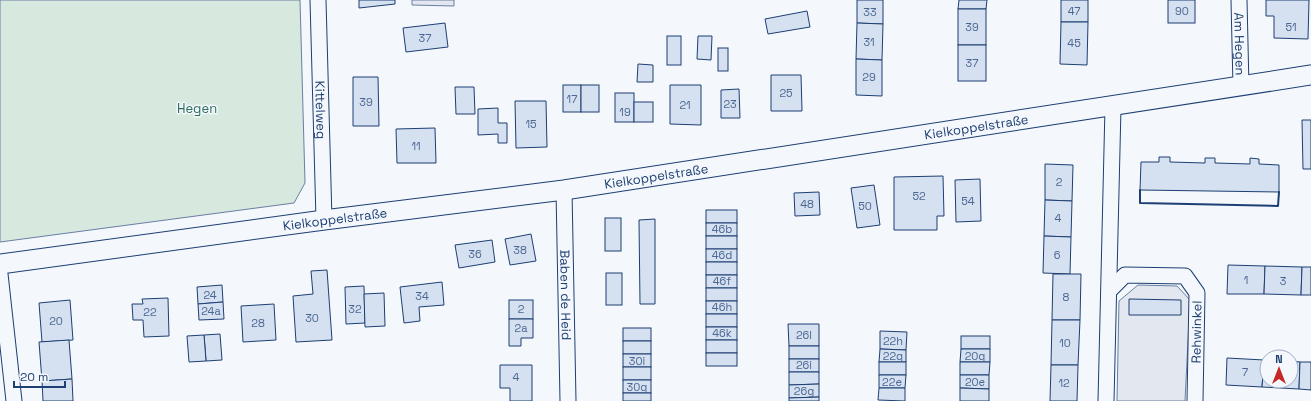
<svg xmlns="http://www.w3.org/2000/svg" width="1311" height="401" font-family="'Space Grotesk',sans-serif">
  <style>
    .green { fill: #d7e8df; stroke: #687fa3 }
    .parking { fill: #e3e8f0; stroke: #687fa3 }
    .building { fill: #d5e0f0; stroke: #1d3f73 }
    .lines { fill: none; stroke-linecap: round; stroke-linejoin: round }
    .minor-casing { stroke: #1d3f73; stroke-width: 17 }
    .tertiary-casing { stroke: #1d3f73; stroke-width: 21 }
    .minor { stroke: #f4f7fb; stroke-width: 15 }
    .tertiary { stroke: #f4f7fb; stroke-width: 19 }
    .wall { stroke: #1d3f73; stroke-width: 2 }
    .labels { text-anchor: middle; stroke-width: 3; stroke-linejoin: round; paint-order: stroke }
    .number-label { font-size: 11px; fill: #4b6792 }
    .street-label { font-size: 13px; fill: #1d3f73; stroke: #f4f7fb }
    .park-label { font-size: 13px; fill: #2c6c60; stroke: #f4f7fb }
  </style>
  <rect width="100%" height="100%" fill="#f4f7fb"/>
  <path class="green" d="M0,0H300L305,183L294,203L0,242Z"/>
  <g class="parking">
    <path d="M412,0H454V6L412,5Z"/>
    <path d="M1138,285L1177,286L1190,300L1185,401H1117L1119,301Z"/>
  </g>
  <g class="building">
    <path d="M359,0H395V4L359,8Z"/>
    <path d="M857,0H883V24L857,23Z"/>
    <path d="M959,0H987L986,9H958Z"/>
    <rect x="1061" y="0" width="27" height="22"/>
    <rect x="1168" y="0" width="27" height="23"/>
    <path d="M1266,0H1309L1308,39L1274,38V16H1266Z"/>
    <rect x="958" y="9" width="28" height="36"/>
    <path d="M807,11L810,27L768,34L765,19Z"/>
    <path d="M1061,22H1088L1087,65L1060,64Z"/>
    <path d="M445,23L448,47L406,52L403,28Z"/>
    <path d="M857,23L883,24L882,60L856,59Z"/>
    <rect x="667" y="36" width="14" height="29"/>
    <path d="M698,36H712L711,60L697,59Z"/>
    <rect x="958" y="45" width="28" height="36"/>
    <rect x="718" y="48" width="10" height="23"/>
    <path d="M856,59L882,60V96L856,95Z"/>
    <path d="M638,64L653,65V82H637Z"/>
    <path d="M771,75H801L802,111H771Z"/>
    <path d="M353,77H378L379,126H353Z"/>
    <rect x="563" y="85" width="18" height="27"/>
    <rect x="581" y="85" width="18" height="27"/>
    <path d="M670,85H701V125L670,124Z"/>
    <path d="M455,87H474L475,114H456Z"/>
    <path d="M739,89L740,118H721V90Z"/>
    <rect x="615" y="93" width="19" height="29"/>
    <path d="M515,101H546L547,147L516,148Z"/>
    <rect x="634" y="102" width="19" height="20"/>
    <path d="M498,108V123H507V143H498V134L478,135V109Z"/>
    <path d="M1302,120H1311V169H1303Z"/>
    <path d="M435,128L436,163H397L396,129Z"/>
    <path d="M1159,157H1170V162L1205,163V158H1215V163L1250,164V158L1259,159V164L1279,165V192L1140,190L1141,162H1159Z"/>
    <path d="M1045,164L1073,165L1072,201L1045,200Z"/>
    <path d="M943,176L944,216H937V230H894V177Z"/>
    <path d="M980,179L981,221L956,222L955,180Z"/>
    <path d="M874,185L880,225L857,228L851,188Z"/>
    <path d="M819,192L820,215L795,216L794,193Z"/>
    <path d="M1045,200L1072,201L1071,237L1044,236Z"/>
    <rect x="706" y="210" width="31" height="13"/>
    <rect x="605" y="218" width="16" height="33"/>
    <path d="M655,219V304H640L639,220Z"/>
    <rect x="706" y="223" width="31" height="13"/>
    <path d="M531,234L536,261L510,265L505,239Z"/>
    <rect x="706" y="236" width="31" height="13"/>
    <path d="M1044,236L1071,237L1070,274L1043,273Z"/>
    <path d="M492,240L495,262L459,268L455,245Z"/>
    <rect x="706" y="249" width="31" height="13"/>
    <rect x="706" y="262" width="31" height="13"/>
    <path d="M1228,265L1265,266L1264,294H1227Z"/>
    <path d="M1265,266L1302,267L1301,295L1264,294Z"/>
    <path d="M1302,267H1311V295H1301Z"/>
    <path d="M327,270L332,340L296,342L293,296L313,294L311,271Z"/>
    <rect x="606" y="273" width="16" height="32"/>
    <path d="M1053,274H1081L1080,320H1052Z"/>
    <rect x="706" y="275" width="31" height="13"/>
    <path d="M442,282L444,305L419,307L420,321L404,323L400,287Z"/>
    <path d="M222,285L223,302L198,304L197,287Z"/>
    <path d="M364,286L365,323L346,324L345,287Z"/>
    <rect x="706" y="288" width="31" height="13"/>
    <path d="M384,293L385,326L365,327L364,294Z"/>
    <path d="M168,298L169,336L144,337L143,320H133L132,304H143L142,299Z"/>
    <path d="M1129,299L1181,300V315H1129Z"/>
    <path d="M70,300L73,340L42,342L39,303Z"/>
    <rect x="509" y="300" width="24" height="19"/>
    <rect x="706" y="301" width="31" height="13"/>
    <path d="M223,302L224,319L199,320L198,304Z"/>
    <path d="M274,304L276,340L243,342L241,306Z"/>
    <rect x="706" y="314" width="31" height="13"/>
    <path d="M509,319H533V338H521V346H509Z"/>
    <path d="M1052,320H1080L1078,365H1051Z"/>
    <path d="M788,324H819V346H789Z"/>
    <rect x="706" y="327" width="31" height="13"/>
    <rect x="623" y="328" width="28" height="13"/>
    <path d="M880,331L907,332L906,350L880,349Z"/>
    <path d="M220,334L222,360L206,361L204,335Z"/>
    <path d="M204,335L206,361L189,362L187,336Z"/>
    <rect x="961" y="336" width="29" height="13"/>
    <path d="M69,340L72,379L42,381L39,342Z"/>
    <rect x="706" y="340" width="31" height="13"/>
    <rect x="623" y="341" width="28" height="13"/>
    <rect x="789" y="346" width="30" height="13"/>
    <path d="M880,349L906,350V362H879Z"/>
    <path d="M961,349H990V362H960Z"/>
    <rect x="706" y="353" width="31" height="13"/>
    <rect x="623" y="354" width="28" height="13"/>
    <path d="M1227,358L1264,360L1262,387L1226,385Z"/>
    <rect x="789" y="359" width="30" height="13"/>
    <path d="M1264,360H1267V381H1291V361L1300,362L1299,389L1262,387Z"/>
    <rect x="879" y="362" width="27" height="13"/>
    <path d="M960,362H990L989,375H960Z"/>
    <path d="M1300,362H1311V390L1299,389Z"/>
    <path d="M500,365H532V401H510V388H500Z"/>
    <path d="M1051,365H1078L1077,401H1050Z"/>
    <rect x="623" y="367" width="28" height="13"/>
    <path d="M789,372H819V384L789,385Z"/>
    <path d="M879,375H906L905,388H879Z"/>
    <path d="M960,375H989V389L960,388Z"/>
    <path d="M72,379L73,401H43L42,381Z"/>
    <rect x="623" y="380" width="28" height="13"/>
    <path d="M819,384V397L789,398V385Z"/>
    <path d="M879,388H905V401L878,400Z"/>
    <path d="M960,388L989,389V401H960Z"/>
    <rect x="623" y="393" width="28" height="8"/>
    <path d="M819,397V401H789V398Z"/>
  </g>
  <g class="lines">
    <g class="minor-casing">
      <g id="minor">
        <path id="s1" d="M318,0L324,220"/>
        <path id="s2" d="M1239,0L1241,87"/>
        <path id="s3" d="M564,190L568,401"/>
        <path d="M0,274L14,401"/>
        <path d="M1109,291L1125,275L1185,276L1197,293L1195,401"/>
        <path d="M1106,401L1113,107"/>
      </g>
    </g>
    <g class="tertiary-casing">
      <g id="tertiary">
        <path id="s4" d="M0,264L324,220L564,190L1311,75"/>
      </g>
    </g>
    <use href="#minor" class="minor"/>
    <use href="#tertiary" class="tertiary"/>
    <path class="wall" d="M1140,190V203L1278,206L1279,192"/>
  </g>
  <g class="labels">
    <g class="number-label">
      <text x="1074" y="15">47</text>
      <text x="1182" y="15">90</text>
      <text x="870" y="16">33</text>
      <text x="972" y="31">39</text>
      <text x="1291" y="31">51</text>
      <text x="425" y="42">37</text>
      <text x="869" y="46">31</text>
      <text x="1074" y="47">45</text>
      <text x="972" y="67">37</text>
      <text x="869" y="81">29</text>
      <text x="786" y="97">25</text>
      <text x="572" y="103">17</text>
      <text x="366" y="106">39</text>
      <text x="730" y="108">23</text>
      <text x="685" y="109">21</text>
      <text x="625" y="116">19</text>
      <text x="531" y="128">15</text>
      <text x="416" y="150">11</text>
      <text x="1059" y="186">2</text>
      <text x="919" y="200">52</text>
      <text x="968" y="205">54</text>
      <text x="807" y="208">48</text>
      <text x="865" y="210">50</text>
      <text x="1058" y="222">4</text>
      <text x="722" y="233">46b</text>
      <text x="520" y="254">38</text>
      <text x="475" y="258">36</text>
      <text x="722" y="259">46d</text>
      <text x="1057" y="259">6</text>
      <text x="1246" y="284">1</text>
      <text x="722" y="285">46f</text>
      <text x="1283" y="285">3</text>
      <text x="210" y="299">24</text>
      <text x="422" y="300">34</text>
      <text x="1066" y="301">8</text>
      <text x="722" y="311">46h</text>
      <text x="355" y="313">32</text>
      <text x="521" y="313">2</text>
      <text x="211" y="315">24a</text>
      <text x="150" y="316">22</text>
      <text x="312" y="322">30</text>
      <text x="56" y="325">20</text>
      <text x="258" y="327">28</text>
      <text x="521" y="332">2a</text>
      <text x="722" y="337">46k</text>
      <text x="804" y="339">26l</text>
      <text x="893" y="345">22h</text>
      <text x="1065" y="347">10</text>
      <text x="893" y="360">22g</text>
      <text x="975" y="360">20g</text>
      <text x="637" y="365">30i</text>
      <text x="804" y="369">26i</text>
      <text x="1245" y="376">7</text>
      <text x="516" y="381">4</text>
      <text x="892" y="386">22e</text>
      <text x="975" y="386">20e</text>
      <text x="1064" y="387">12</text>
      <text x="637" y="391">30g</text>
      <text x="804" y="395">26g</text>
    </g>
    <g class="street-label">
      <text dy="5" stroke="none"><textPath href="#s2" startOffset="44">Am Hegen</textPath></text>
      <text dy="5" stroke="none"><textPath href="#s1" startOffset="110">Kittelweg</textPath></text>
      <text dy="5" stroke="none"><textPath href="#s4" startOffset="986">Kielkoppelstraße</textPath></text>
      <text dy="5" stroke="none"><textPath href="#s4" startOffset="662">Kielkoppelstraße</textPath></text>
      <text dy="5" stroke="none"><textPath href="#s4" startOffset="338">Kielkoppelstraße</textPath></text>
      <text dy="5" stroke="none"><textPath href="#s3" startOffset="105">Baben de Heid</textPath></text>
      <text transform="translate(1196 332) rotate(-89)" y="5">Rehwinkel</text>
    </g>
    <g class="park-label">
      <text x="197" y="113">Hegen</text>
    </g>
  </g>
  <g transform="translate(1279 369)"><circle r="19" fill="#f4f7fb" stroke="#9eadc5"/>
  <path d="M0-3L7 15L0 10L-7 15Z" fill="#c62828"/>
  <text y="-6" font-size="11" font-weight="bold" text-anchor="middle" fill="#1d3f73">N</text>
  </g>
  <path d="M14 381v6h51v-6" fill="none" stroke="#1d3f73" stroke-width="2"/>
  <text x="20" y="381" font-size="12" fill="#1d3f73" stroke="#f4f7fb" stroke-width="3" paint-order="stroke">20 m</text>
</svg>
